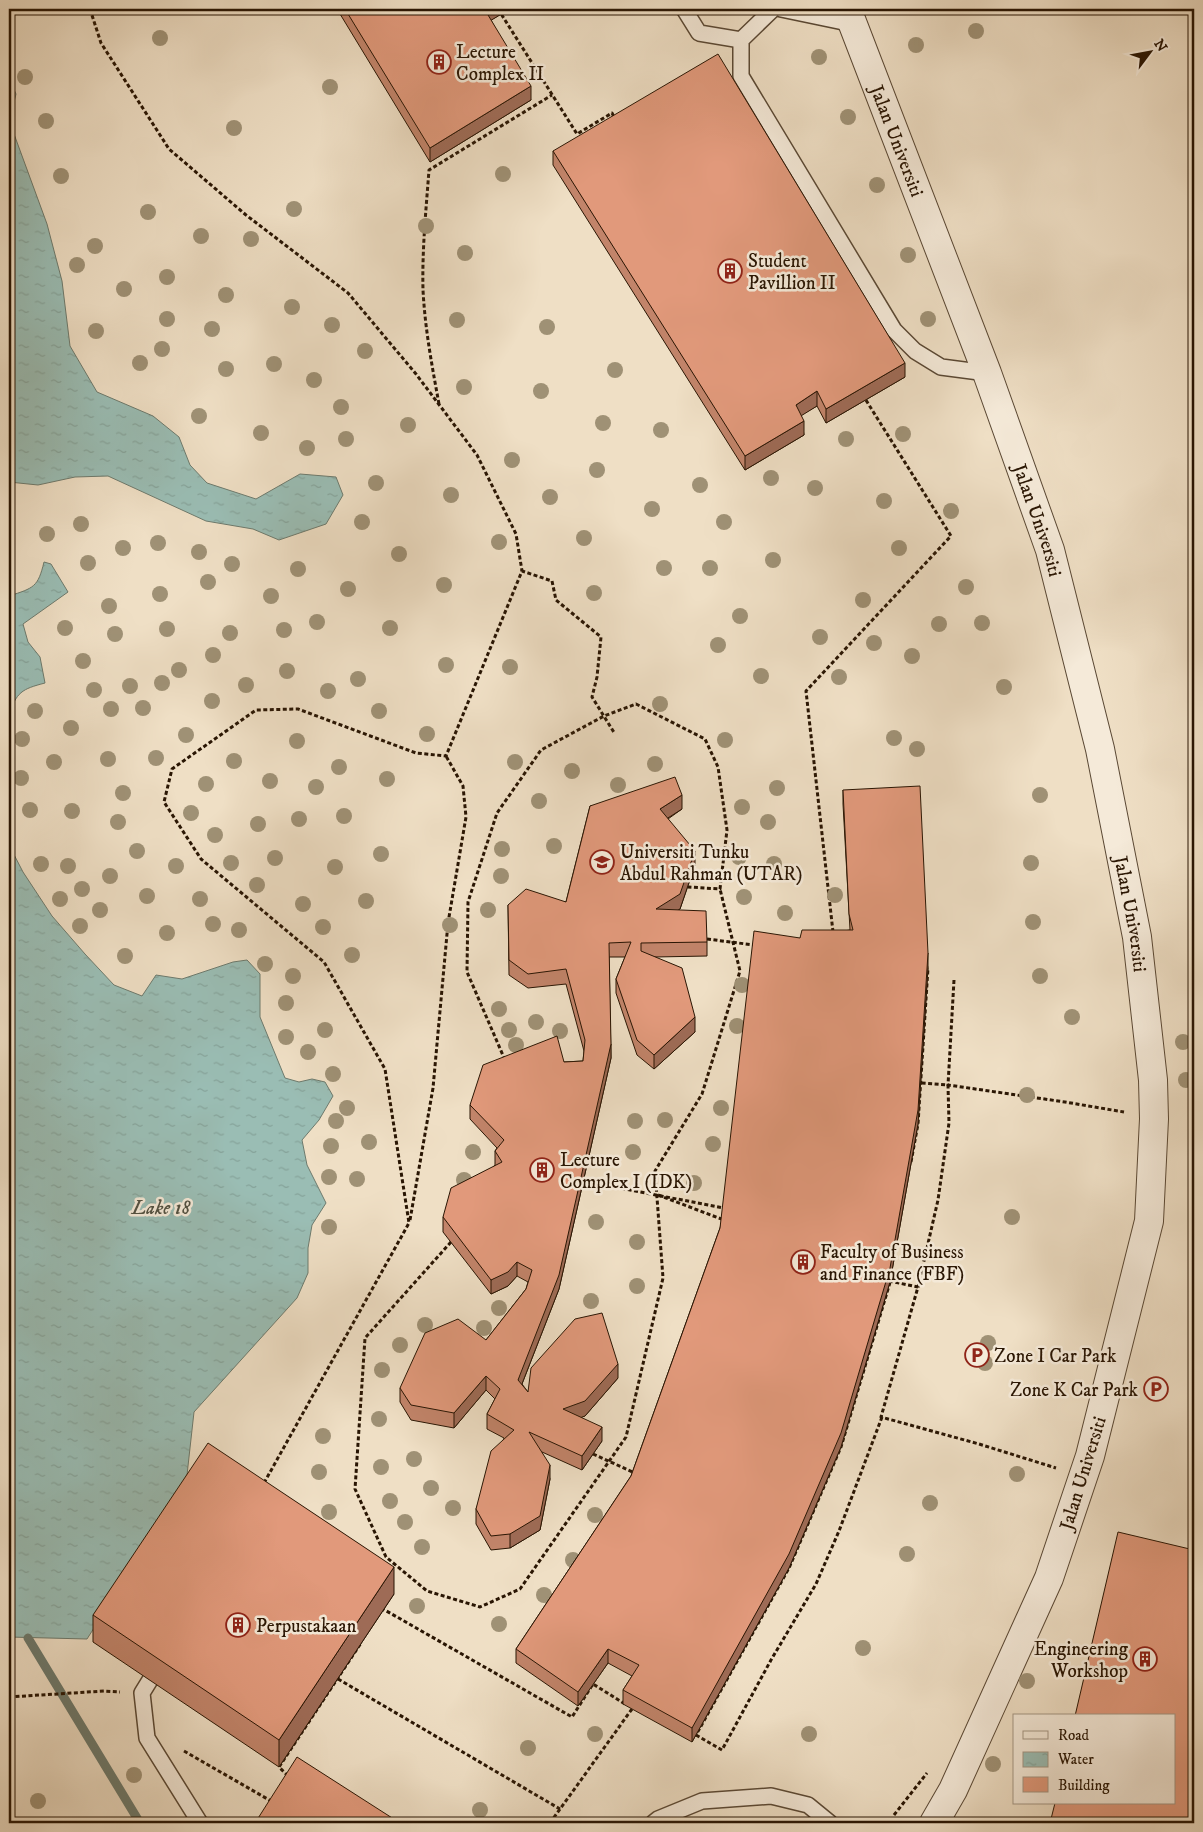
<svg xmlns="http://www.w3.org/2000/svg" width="1203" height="1832" font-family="'IM FELL DW Pica',serif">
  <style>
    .water { fill: url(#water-ripples); stroke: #6d7a6d }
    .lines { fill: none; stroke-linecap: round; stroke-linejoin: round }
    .stream { stroke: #6d7a6d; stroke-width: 9 }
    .lane-casing { stroke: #5a4834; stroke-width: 18 }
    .street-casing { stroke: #5a4834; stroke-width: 30 }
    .path { stroke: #291503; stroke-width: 3; stroke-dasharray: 4 2.5; stroke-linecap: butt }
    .lane { stroke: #f5ead9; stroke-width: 15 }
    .street { stroke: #f5ead9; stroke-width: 28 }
    .path-bridge { stroke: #291503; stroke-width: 3; stroke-dasharray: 4 2.5; stroke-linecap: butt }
    .tree { fill: #9f9175 }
    .wall { fill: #c2846a; stroke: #291503 }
    .shaded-wall { fill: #9e6b56; stroke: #291503 }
    .building { fill: #e1997b; stroke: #291503 }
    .labels { text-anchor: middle; stroke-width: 5; stroke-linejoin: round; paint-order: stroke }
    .poi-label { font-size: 19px; fill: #291503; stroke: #f5ead9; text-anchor: start }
    .street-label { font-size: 19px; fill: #291503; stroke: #f5ead9 }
    .water-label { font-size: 20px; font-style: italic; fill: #515041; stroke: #f5ead9 }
  </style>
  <defs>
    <pattern id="water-ripples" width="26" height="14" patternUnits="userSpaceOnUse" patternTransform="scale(1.25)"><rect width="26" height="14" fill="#9abdb4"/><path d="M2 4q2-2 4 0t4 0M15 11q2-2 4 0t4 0" fill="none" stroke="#85a299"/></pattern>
  </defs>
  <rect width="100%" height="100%" fill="#efdfc5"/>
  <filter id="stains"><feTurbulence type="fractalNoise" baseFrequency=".004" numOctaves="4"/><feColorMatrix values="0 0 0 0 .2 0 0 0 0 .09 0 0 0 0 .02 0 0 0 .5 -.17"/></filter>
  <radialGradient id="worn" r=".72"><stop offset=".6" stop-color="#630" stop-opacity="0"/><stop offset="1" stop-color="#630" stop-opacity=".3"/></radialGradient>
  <g class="water">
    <path d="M9,79L16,94L11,114L14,134L47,224L62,281L70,346L97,392L153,416L179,437L190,465L207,483L256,499L300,474L336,477L343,495L326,524L279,540L253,529L206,521L108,476L75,477L38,485L9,482Z"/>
    <path d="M44,562L51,564L68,592L23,624L28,642L40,657L45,683C22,689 16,692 9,716V596C34,588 38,587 44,562Z"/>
    <path d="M9,845L23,872L52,916L85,954L114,985L142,996L156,975L182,979L233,962L247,960L260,974V1017L285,1078L299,1082L312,1079L325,1082L333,1096L319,1120L302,1140L307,1165L326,1203L312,1225L308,1248V1273L297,1298L194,1412L186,1484L87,1639L9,1637Z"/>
  </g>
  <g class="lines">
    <path class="stream" d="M28,1638L140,1823"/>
    <g class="lane-casing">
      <g id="lane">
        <path d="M684,9L699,33L741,40"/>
        <path d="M773,9L741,40V76L894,330L915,351L941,367L987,373"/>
        <path d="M781,9L853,24"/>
        <path d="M150,1680L142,1693L147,1738L200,1823"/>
        <path d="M653,1823L658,1819L702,1801L771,1796L808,1805L830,1823"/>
      </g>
    </g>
    <g class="street-casing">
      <g id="street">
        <path id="s1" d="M847,9L987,373L1050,550L1100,749L1137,937L1153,1080L1154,1119L1149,1221L1090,1456L1049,1578L953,1790L934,1823"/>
      </g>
    </g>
    <g class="path">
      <path d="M90,9L101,43L169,149L246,215L348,293L416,374L477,455L516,534L522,571"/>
      <path d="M498,9L577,134L612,113L615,119"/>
      <path d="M439,404C432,366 425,329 423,290C422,250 426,210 429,170L552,95"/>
      <path d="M833,932L806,691L951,536L864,397"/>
      <path d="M954,980L948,1085L1065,1102L1124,1112"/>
      <path d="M505,1060L467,972L468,902L497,813L541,750L604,716L636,704L705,739L718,767L727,830L720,889L688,887"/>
      <path d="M911,1162L918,1124L928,968L925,967"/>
      <path d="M658,1195L724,1220"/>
      <path d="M410,1220L433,1088L448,923L466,817L463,786L446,756"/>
      <path d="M451,1242L365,1338L355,1489L386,1557L427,1591L480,1607L520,1589L626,1437L663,1278L655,1171L702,1094L740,971L720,889"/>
      <path d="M889,1281L918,1287L881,1417L979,1444L1056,1468"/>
      <path d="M918,1287L938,1200L949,1123L948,1085L921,1083"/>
      <path d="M264,1483L409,1223L385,1069L324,962L201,859L164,802L172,769L256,710L298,709L416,753L446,756L522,571L552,581L556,600L601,637L597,677L592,697L615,734"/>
      <path d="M382,1611L383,1609L572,1717L593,1684L625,1704"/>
      <path d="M338,1679L560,1809"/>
      <path d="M9,1697L104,1691L120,1692"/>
      <path d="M693,1734L696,1735L789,1568L841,1447L891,1279"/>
      <path d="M696,1735L722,1750L771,1660L816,1584L839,1531L882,1417"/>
      <path d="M184,1751L271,1801"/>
      <path d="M288,1776L279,1767L361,1643"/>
      <path d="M9,1812L15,1823"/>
      <path d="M894,1815L927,1773"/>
      <path d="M550,1823L632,1709"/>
    </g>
    <use href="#lane" class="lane"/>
    <use href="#street" class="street"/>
    <g class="path-bridge">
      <path d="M707,939L754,945"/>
      <path d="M583,1181L724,1208"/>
      <path d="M593,1454L637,1474"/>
    </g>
  </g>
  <g class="tree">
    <circle cx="976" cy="31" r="8"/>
    <circle cx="160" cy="38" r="8"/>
    <circle cx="916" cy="45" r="8"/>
    <circle cx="819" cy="57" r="8"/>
    <circle cx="25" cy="77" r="8"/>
    <circle cx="330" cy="87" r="8"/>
    <circle cx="848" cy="117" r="8"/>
    <circle cx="46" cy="121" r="8"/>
    <circle cx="234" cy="128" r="8"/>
    <circle cx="503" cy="174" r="8"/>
    <circle cx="61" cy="176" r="8"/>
    <circle cx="877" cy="185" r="8"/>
    <circle cx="294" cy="209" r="8"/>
    <circle cx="148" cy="212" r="8"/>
    <circle cx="426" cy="226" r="8"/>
    <circle cx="201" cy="236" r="8"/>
    <circle cx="251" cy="239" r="8"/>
    <circle cx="95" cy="246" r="8"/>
    <circle cx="465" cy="253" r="8"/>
    <circle cx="908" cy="255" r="8"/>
    <circle cx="77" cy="265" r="8"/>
    <circle cx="167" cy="277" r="8"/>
    <circle cx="124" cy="289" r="8"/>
    <circle cx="226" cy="295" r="8"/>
    <circle cx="292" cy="307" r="8"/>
    <circle cx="167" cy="319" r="8"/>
    <circle cx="928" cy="319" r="8"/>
    <circle cx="457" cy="320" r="8"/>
    <circle cx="332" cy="325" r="8"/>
    <circle cx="547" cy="327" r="8"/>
    <circle cx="212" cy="329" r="8"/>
    <circle cx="96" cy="331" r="8"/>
    <circle cx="162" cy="349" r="8"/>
    <circle cx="365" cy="351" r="8"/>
    <circle cx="140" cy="363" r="8"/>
    <circle cx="274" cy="364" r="8"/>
    <circle cx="226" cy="369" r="8"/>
    <circle cx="615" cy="370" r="8"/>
    <circle cx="314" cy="380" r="8"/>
    <circle cx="464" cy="387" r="8"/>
    <circle cx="541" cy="391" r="8"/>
    <circle cx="341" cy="407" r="8"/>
    <circle cx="199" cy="416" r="8"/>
    <circle cx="603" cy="423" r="8"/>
    <circle cx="408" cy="425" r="8"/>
    <circle cx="661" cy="430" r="8"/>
    <circle cx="261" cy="433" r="8"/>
    <circle cx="903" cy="434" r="8"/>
    <circle cx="346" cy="439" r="8"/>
    <circle cx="846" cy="439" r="8"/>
    <circle cx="307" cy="448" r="8"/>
    <circle cx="512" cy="460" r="8"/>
    <circle cx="597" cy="470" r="8"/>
    <circle cx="771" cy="478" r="8"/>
    <circle cx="376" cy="483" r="8"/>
    <circle cx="700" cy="485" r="8"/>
    <circle cx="815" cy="488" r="8"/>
    <circle cx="451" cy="495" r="8"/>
    <circle cx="550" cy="497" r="8"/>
    <circle cx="884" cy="501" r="8"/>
    <circle cx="652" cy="509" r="8"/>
    <circle cx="951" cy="511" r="8"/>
    <circle cx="362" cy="522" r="8"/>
    <circle cx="724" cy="522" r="8"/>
    <circle cx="81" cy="524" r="8"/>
    <circle cx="47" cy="534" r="8"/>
    <circle cx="584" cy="538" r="8"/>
    <circle cx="499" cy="542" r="8"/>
    <circle cx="158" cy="543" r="8"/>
    <circle cx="123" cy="548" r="8"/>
    <circle cx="899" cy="548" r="8"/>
    <circle cx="199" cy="552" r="8"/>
    <circle cx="399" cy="554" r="8"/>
    <circle cx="773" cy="560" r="8"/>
    <circle cx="88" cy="563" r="8"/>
    <circle cx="232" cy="564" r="8"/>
    <circle cx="664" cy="568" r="8"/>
    <circle cx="710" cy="568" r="8"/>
    <circle cx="298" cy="569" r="8"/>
    <circle cx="208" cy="582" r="8"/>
    <circle cx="444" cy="585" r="8"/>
    <circle cx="966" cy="587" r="8"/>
    <circle cx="348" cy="589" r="8"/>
    <circle cx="594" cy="593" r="8"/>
    <circle cx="160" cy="594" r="8"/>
    <circle cx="271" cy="596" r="8"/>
    <circle cx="863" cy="600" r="8"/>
    <circle cx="109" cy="606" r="8"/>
    <circle cx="740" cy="616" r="8"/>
    <circle cx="317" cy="622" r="8"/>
    <circle cx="982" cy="623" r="8"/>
    <circle cx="939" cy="624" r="8"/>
    <circle cx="65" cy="628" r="8"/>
    <circle cx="390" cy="628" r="8"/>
    <circle cx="167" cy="629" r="8"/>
    <circle cx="284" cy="630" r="8"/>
    <circle cx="230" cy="633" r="8"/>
    <circle cx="115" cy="634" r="8"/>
    <circle cx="820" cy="637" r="8"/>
    <circle cx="874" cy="643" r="8"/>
    <circle cx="718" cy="645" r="8"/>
    <circle cx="213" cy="655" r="8"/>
    <circle cx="912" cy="656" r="8"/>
    <circle cx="83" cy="661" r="8"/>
    <circle cx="446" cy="665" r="8"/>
    <circle cx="510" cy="667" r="8"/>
    <circle cx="179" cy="670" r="8"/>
    <circle cx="287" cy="671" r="8"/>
    <circle cx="761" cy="676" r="8"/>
    <circle cx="839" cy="677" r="8"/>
    <circle cx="358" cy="679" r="8"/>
    <circle cx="162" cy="683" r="8"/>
    <circle cx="246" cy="685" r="8"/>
    <circle cx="130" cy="686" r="8"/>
    <circle cx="1004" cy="687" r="8"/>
    <circle cx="94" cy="690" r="8"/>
    <circle cx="328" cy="691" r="8"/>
    <circle cx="212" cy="701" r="8"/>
    <circle cx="660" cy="704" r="8"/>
    <circle cx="143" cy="708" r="8"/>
    <circle cx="111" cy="709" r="8"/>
    <circle cx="35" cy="711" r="8"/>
    <circle cx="379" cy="711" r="8"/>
    <circle cx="71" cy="728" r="8"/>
    <circle cx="427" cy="734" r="8"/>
    <circle cx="186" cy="735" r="8"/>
    <circle cx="894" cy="738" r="8"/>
    <circle cx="22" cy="739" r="8"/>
    <circle cx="725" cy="740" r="8"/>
    <circle cx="297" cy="741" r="8"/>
    <circle cx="917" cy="749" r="8"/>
    <circle cx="156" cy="758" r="8"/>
    <circle cx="108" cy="759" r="8"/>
    <circle cx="234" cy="761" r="8"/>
    <circle cx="54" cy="762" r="8"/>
    <circle cx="515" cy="762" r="8"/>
    <circle cx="655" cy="764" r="8"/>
    <circle cx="339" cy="767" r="8"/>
    <circle cx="572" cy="771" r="8"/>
    <circle cx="21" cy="778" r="8"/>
    <circle cx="387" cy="779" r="8"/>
    <circle cx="270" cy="781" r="8"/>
    <circle cx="206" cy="784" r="8"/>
    <circle cx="618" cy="785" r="8"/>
    <circle cx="316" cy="787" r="8"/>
    <circle cx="777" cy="788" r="8"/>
    <circle cx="123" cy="793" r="8"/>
    <circle cx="1040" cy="795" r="8"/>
    <circle cx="539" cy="801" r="8"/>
    <circle cx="742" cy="807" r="8"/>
    <circle cx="30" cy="810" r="8"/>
    <circle cx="72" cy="811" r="8"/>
    <circle cx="191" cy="813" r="8"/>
    <circle cx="344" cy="816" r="8"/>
    <circle cx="299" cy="819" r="8"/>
    <circle cx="118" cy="822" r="8"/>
    <circle cx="768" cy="822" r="8"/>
    <circle cx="258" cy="824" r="8"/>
    <circle cx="215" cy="835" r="8"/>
    <circle cx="554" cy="846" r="8"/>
    <circle cx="502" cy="849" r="8"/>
    <circle cx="137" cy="851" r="8"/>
    <circle cx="381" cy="854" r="8"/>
    <circle cx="739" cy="857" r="8"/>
    <circle cx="275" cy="858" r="8"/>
    <circle cx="231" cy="863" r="8"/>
    <circle cx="1031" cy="863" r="8"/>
    <circle cx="41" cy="864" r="8"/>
    <circle cx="774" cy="864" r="8"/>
    <circle cx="68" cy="866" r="8"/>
    <circle cx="176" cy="866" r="8"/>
    <circle cx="335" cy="867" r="8"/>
    <circle cx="110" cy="876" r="8"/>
    <circle cx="501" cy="876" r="8"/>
    <circle cx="257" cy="885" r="8"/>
    <circle cx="82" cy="889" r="8"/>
    <circle cx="835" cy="895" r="8"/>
    <circle cx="147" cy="896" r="8"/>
    <circle cx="744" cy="897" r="8"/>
    <circle cx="60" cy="899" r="8"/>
    <circle cx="200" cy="899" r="8"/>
    <circle cx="366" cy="901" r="8"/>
    <circle cx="303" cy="904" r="8"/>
    <circle cx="100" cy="910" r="8"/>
    <circle cx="488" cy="910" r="8"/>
    <circle cx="785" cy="913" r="8"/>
    <circle cx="1033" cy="922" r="8"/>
    <circle cx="213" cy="924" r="8"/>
    <circle cx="450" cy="925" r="8"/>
    <circle cx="80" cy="926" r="8"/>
    <circle cx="323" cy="927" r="8"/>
    <circle cx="239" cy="930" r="8"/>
    <circle cx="167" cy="933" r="8"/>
    <circle cx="352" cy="955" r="8"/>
    <circle cx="125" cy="956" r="8"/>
    <circle cx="265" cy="964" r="8"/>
    <circle cx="293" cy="976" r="8"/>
    <circle cx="1040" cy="976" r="8"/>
    <circle cx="742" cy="985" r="8"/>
    <circle cx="286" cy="1003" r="8"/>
    <circle cx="499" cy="1009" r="8"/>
    <circle cx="1072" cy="1017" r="8"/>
    <circle cx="536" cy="1022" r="8"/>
    <circle cx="737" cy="1026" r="8"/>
    <circle cx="325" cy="1030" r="8"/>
    <circle cx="509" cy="1030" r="8"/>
    <circle cx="560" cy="1031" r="8"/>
    <circle cx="286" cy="1037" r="8"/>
    <circle cx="1183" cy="1042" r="8"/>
    <circle cx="516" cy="1045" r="8"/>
    <circle cx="308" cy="1052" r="8"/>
    <circle cx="333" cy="1074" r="8"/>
    <circle cx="1186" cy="1080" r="8"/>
    <circle cx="1027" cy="1095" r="8"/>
    <circle cx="347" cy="1108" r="8"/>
    <circle cx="721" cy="1108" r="8"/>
    <circle cx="665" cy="1120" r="8"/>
    <circle cx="336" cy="1121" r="8"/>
    <circle cx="635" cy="1121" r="8"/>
    <circle cx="369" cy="1142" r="8"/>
    <circle cx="713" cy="1144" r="8"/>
    <circle cx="331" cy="1146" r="8"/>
    <circle cx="473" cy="1152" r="8"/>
    <circle cx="633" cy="1152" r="8"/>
    <circle cx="329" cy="1177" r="8"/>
    <circle cx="357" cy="1179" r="8"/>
    <circle cx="464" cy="1180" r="8"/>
    <circle cx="694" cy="1183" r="8"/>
    <circle cx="1012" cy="1217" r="8"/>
    <circle cx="596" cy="1222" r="8"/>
    <circle cx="329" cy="1227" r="8"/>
    <circle cx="637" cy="1242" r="8"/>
    <circle cx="637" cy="1286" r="8"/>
    <circle cx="591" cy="1301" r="8"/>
    <circle cx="499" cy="1308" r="8"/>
    <circle cx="425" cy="1325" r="8"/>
    <circle cx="484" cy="1328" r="8"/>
    <circle cx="988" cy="1343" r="8"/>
    <circle cx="400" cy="1345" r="8"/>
    <circle cx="985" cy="1363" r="8"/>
    <circle cx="382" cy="1370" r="8"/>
    <circle cx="379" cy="1419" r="8"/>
    <circle cx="323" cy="1436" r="8"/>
    <circle cx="414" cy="1459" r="8"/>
    <circle cx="381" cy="1467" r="8"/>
    <circle cx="319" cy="1472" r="8"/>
    <circle cx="1017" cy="1474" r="8"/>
    <circle cx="431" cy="1488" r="8"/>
    <circle cx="390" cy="1501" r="8"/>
    <circle cx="930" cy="1503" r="8"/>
    <circle cx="453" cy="1508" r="8"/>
    <circle cx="329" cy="1512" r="8"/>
    <circle cx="595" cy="1515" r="8"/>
    <circle cx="405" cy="1522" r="8"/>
    <circle cx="422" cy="1547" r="8"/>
    <circle cx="907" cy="1554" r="8"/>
    <circle cx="573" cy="1560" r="8"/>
    <circle cx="544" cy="1595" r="8"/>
    <circle cx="417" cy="1606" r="8"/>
    <circle cx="499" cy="1624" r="8"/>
    <circle cx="863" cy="1648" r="8"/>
    <circle cx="1027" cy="1681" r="8"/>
    <circle cx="595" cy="1734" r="8"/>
    <circle cx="809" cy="1734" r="8"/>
    <circle cx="528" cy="1748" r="8"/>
    <circle cx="993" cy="1764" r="8"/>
    <circle cx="134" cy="1775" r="8"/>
    <circle cx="38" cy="1801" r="8"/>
    <circle cx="480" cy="1810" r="8"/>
  </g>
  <g class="wall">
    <path d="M337,9H508V10L491,20L531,100L430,162Z"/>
    <path d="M553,151L905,377L826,423L817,406L801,415L804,435L745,470L553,165Z"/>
    <path d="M843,790L928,968L918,1124L890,1282L841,1447L789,1568L692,1742L623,1704V1690L632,1676L608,1663L578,1706L516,1663V1649L631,1476L720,1228L800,938L850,930L843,804Z"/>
    <path d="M590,806L682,809L668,819L695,865L680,909L678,910L707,942V956L655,957L695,1032L654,1069L637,1055L616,993V979L625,957H609L611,1058L559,1289L522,1384L528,1392L618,1378L585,1416L581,1417L602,1441L582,1470L542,1452L550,1479L540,1530L510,1548L491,1550L476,1524V1509L504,1438L487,1429V1414L495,1399L486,1390L454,1428L411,1420L400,1402V1388L486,1340L526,1289L528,1282L517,1276L508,1286L491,1294L443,1232V1217L495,1165V1151L497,1148L470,1119V1105L564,1062L583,1061L584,1051L566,984L528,988L509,975L508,905L566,902Z"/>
    <path d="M394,1594L279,1767L93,1642V1615Z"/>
  </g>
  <g class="shaded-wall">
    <path d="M487,9H508V10L485,24V10Z"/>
    <path d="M531,86V100L430,162V148Z"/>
    <path d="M905,363V377L826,423V409Z"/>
    <path d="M817,391V406L796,419V405Z"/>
    <path d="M804,421V435L745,470V456Z"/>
    <path d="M682,795V809L660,823V809Z"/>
    <path d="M695,851V865L680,909L656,923V909Z"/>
    <path d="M928,953V968L918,1124L890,1282L841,1447L789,1568L692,1742V1728Z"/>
    <path d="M695,1017V1032L654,1069V1055Z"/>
    <path d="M611,1044V1058L559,1289L518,1394V1380Z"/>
    <path d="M517,1262V1276L508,1286L491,1294V1280Z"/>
    <path d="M618,1364V1378L585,1416L563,1424V1409Z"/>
    <path d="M486,1376V1390L454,1428V1413Z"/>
    <path d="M602,1427V1441L582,1470V1456Z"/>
    <path d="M550,1465V1479L540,1530L510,1548V1534Z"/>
    <path d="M394,1567V1594L279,1767V1740Z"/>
    <path d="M608,1649V1663L578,1706V1692Z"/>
  </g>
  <g class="building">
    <path d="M345,9H487L485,10L531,86L430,148Z"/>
    <path d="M718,54L905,363L826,409L817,391L796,405L804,421L745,456L553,151Z"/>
    <path d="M675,777L682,795L660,809L695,851L680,894L656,909L706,911L707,942L641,943V951L682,968L695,1017L654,1055L637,1040L616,979L631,942L609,943L611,1044L559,1275L518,1380L528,1392L531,1368L575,1319L602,1313L618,1364L585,1401L563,1409L602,1427L582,1456L529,1432L550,1465L540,1516L510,1534L491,1536L476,1509L491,1451L514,1430L487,1414L500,1389L486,1376L454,1413L411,1405L400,1388L425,1333L458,1319L486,1340L526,1289L532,1270L517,1262L508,1272L491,1280L443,1217L451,1188L502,1162L495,1151L504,1140L470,1105L483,1065L557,1036L564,1062L583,1061L585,1040L566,969L528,974L509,960L508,905L526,889L566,902L590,806Z"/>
    <path d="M920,786L928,953L918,1110L890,1268L841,1433L789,1554L692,1728L623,1690L639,1665L608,1649L578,1692L516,1649L631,1476L720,1228L754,931L800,938L802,930H853L849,914L843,790Z"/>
    <path d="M208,1443L394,1567L279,1740L93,1615Z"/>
    <path d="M1118,1532L1194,1550V1823H1050L1055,1803H1174V1716H1075Z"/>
    <path d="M297,1757L400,1823H255Z"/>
  </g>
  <defs>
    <g id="building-ring" transform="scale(1.25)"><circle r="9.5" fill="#f5ead9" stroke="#8f2418" stroke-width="1.5"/><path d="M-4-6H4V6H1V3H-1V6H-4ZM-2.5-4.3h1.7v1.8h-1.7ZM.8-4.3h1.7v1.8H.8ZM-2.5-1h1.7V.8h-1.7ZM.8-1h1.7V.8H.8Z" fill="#8f2418"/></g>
    <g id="university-ring" transform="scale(1.25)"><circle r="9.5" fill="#f5ead9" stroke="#8f2418" stroke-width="1.5"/><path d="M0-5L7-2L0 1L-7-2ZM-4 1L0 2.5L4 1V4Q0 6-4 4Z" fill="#8f2418"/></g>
    <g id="parking-ring" transform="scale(1.25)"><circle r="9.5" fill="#f5ead9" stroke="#8f2418" stroke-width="1.5"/><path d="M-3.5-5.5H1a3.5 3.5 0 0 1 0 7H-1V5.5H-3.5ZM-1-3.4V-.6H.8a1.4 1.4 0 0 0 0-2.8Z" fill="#8f2418"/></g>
  </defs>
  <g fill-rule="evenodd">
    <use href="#building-ring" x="439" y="62"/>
    <use href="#building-ring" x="730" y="271"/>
    <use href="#university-ring" x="602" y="862"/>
    <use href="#building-ring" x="542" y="1170"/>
    <use href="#building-ring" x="803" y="1262"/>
    <use href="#parking-ring" x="977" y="1355"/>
    <use href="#parking-ring" x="1156" y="1389"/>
    <use href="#building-ring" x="238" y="1625"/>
    <use href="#building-ring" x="1145" y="1659"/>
  </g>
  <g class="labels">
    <g class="poi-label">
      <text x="456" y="58">Lecture<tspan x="456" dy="22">Complex II</tspan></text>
      <text x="748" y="267">Student<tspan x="748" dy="22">Pavillion II</tspan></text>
      <text x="620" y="858">Universiti Tunku<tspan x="620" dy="22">Abdul Rahman (UTAR)</tspan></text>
      <text x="560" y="1166">Lecture<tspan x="560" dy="22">Complex I (IDK)</tspan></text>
      <text x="820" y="1258">Faculty of Business<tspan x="820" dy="22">and Finance (FBF)</tspan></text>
      <text x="994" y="1362">Zone I Car Park</text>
      <text x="1138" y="1396" text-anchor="end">Zone K Car Park</text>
      <text x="256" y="1632">Perpustakaan</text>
      <text x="1128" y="1655" text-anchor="end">Engineering<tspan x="1128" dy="22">Workshop</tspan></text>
    </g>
    <g class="street-label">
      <text dy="7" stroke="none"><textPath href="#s1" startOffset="141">Jalan Universiti</textPath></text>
      <text dy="7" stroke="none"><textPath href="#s1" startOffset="546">Jalan Universiti</textPath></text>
      <text dy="7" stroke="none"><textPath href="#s1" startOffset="951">Jalan Universiti</textPath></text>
      <text transform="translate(1082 1473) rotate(-73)" y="7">Jalan Universiti</text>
    </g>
    <g class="water-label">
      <text x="161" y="1214">Lake 18</text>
    </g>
  </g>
  <rect width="1203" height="1832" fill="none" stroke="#efdfc5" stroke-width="30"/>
  <rect x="10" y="10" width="1183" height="1812" fill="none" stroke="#291503" stroke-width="2.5"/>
  <rect x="15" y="15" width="1173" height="1802" fill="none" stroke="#291503"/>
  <rect x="1013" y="1714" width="162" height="90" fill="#f5ead9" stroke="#a39583"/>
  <rect x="1023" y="1731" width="25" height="8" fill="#f5ead9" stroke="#a39583"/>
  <text x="1058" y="1740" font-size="15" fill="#291503">Road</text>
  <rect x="1023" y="1752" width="25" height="15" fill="url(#water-ripples)" stroke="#a39583"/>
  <text x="1058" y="1764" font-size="15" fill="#291503">Water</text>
  <rect x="1023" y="1777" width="25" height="15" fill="#e1997b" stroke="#a39583"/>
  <text x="1058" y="1790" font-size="15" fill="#291503">Building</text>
  <g transform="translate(1150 52) rotate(58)" stroke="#f5ead9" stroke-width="4" paint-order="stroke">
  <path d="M0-4L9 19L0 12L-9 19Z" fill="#291503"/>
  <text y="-8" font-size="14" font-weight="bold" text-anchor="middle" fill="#291503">N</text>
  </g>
  <rect width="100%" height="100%" filter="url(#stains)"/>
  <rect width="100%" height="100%" fill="url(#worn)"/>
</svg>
